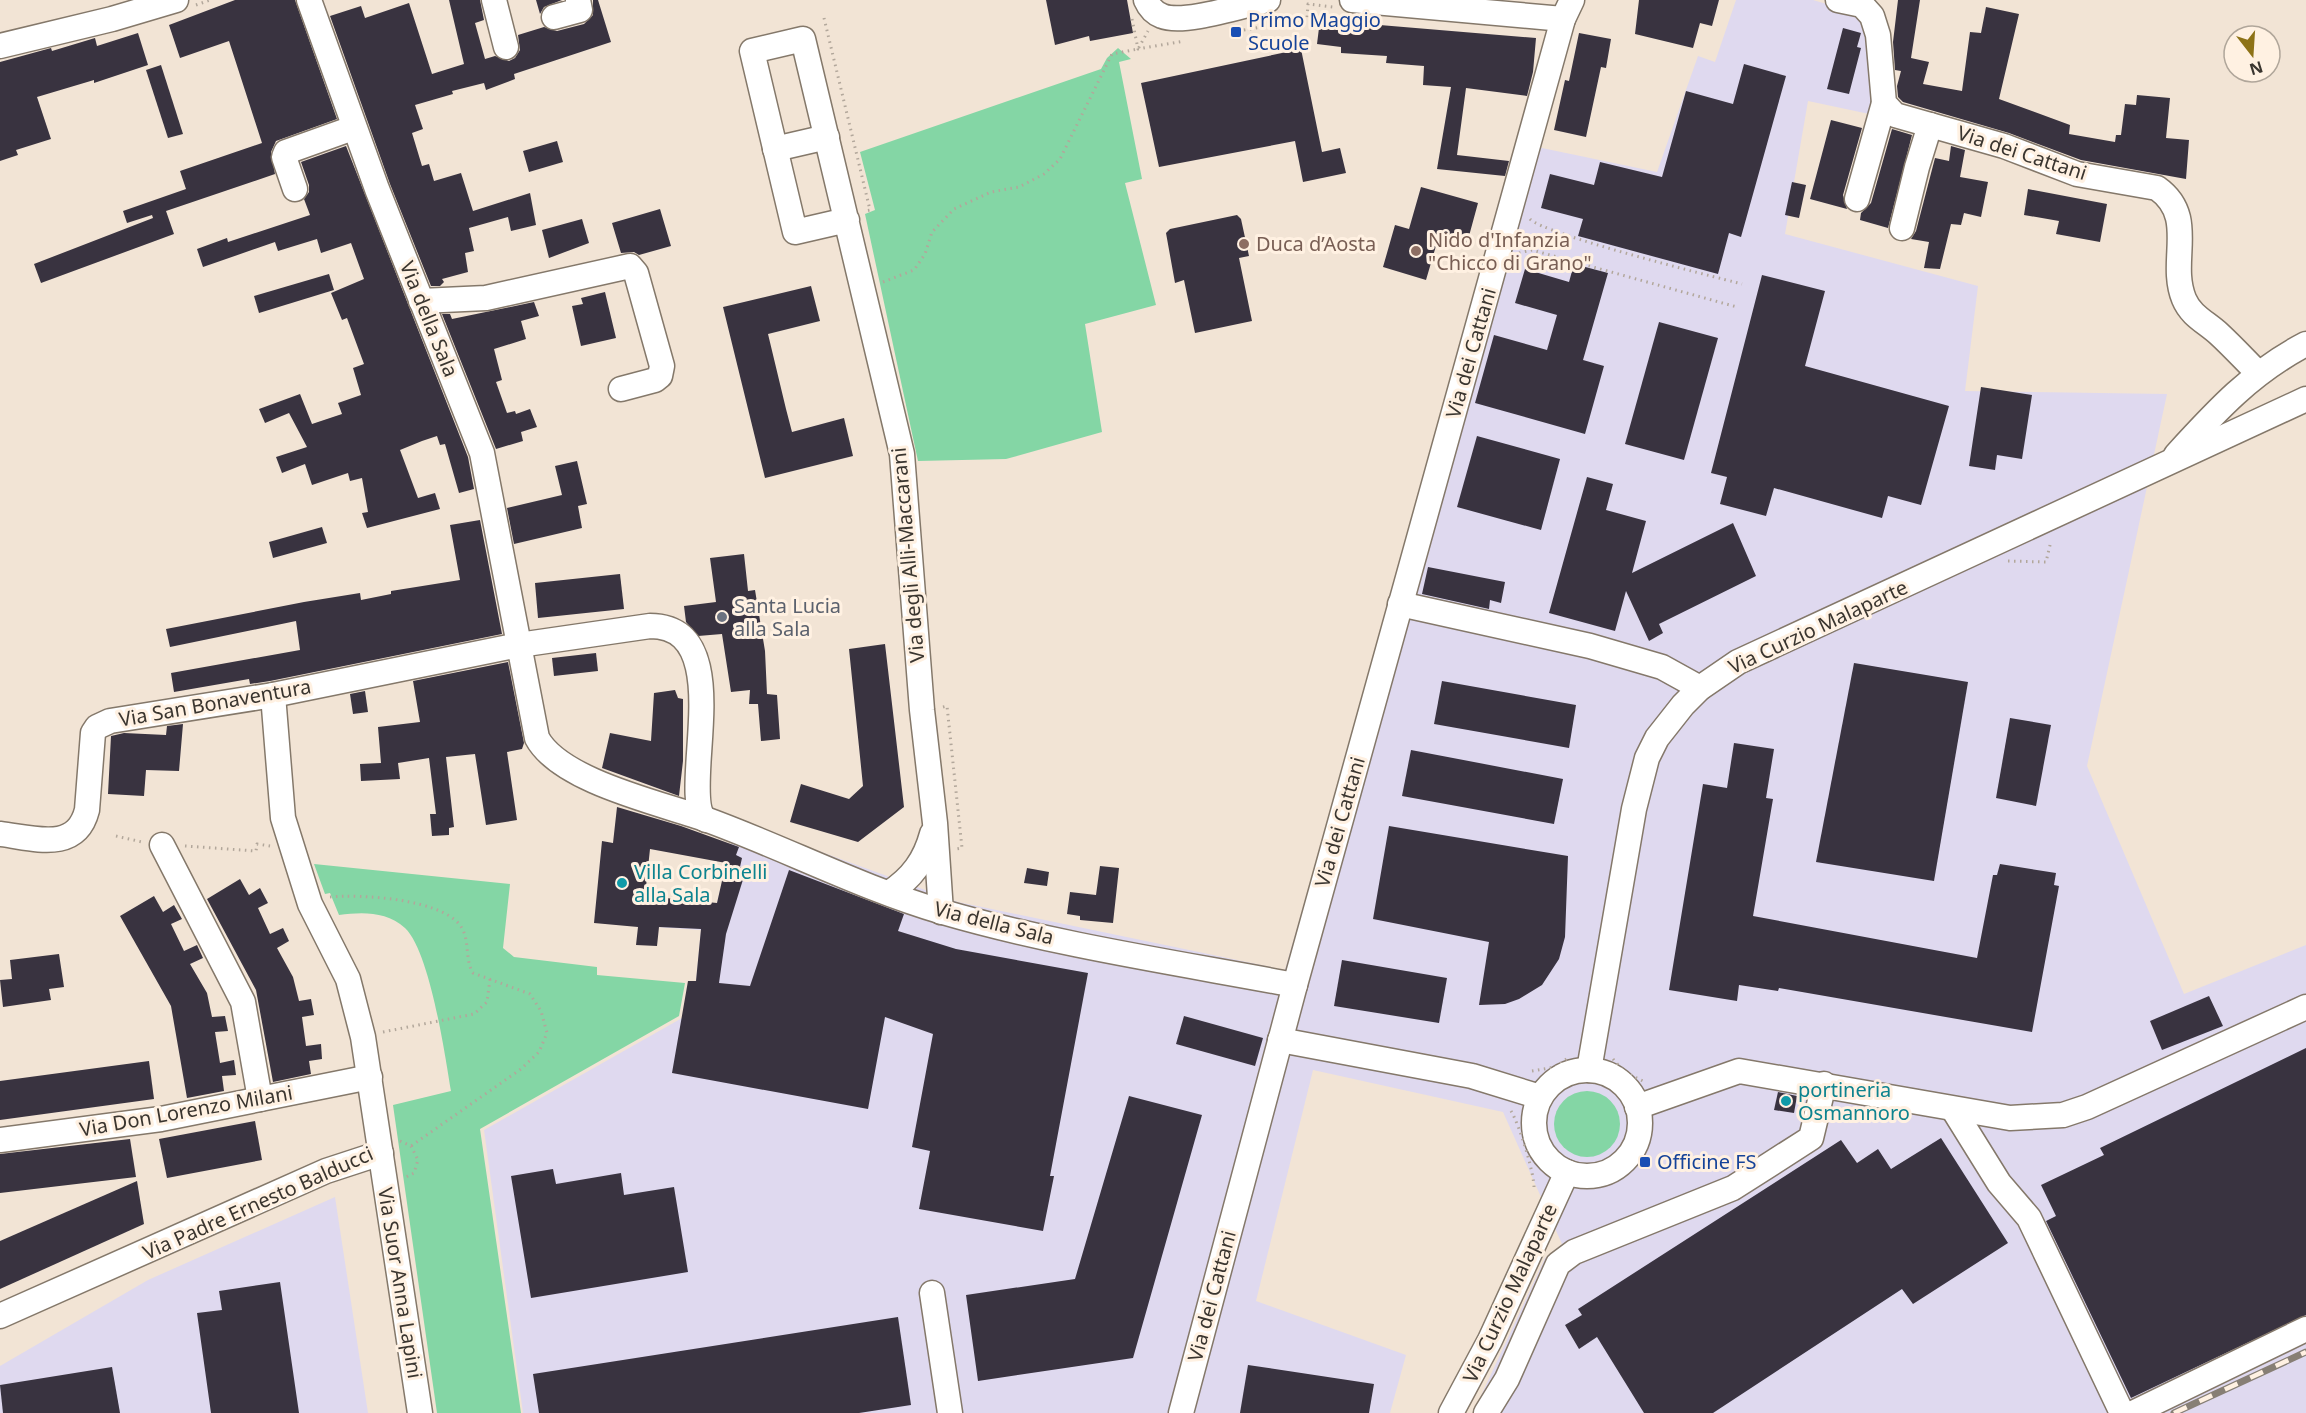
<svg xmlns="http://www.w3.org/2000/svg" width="2306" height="1413" font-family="'Noto Sans',sans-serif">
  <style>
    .industrial { fill: #dfd9ef }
    .green { fill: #84d6a5 }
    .building { fill: #393340; fill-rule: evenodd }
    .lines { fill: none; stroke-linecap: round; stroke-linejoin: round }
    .minor-casing { stroke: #84786a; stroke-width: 27 }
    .path { stroke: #b2a79b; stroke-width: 3; stroke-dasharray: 1.5 4.5; stroke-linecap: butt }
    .minor { stroke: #fff; stroke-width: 24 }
    .rail-casing { stroke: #877f75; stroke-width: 7 }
    .rail { stroke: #fff1e2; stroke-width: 4.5; stroke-dasharray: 14; stroke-linecap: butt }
    .transit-dot { fill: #1a4fb4; stroke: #fff1e2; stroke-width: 2 }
    .education-dot { fill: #8d6e63; stroke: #fff1e2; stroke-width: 2 }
    .worship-dot { fill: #6b7280; stroke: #fff1e2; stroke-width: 2 }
    .culture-dot { fill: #0f9aa8; stroke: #fff1e2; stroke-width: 2 }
    .labels { text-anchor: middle; stroke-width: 6; stroke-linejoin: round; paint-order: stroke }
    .transit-label { font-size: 20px; fill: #164399; stroke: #fff1e2; text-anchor: start }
    .street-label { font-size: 20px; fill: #3a352f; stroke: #fff1e2 }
    .education-label { font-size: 20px; fill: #785e54; stroke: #fff1e2; text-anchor: start }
    .worship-label { font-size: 20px; fill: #5b616d; stroke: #fff1e2; text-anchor: start }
    .culture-label { font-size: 20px; fill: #0d838f; stroke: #fff1e2; text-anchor: start }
  </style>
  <rect width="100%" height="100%" fill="#f2e4d5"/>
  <g class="industrial">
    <path d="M1736,0H1813L1864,15L1872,30L1874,115L1808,101L1785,234L1978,286L1965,391L2167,394L2087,766L2184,994L2306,945V1413H1473L1545,1258L1562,1244L1503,1112L1313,1070L1256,1301L1406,1355L1390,1413H523L484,1130L682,1018L696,981L701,930L656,927L717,903L737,821L958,902L1285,970L1523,144L1657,172L1698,56L1715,62Z"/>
    <path d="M335,1197L368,1413H0V1366L148,1280Z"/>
  </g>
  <g class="green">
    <path d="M1118,48L1131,59L1119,62L1142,179L1125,183L1156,305L1085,324L1102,432L1006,459L918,461L865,214L875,210L860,152L1101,69L1107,58Z"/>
    <path d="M314,864L510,884L503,948L514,957L597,967V975L685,983L679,1016L480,1129L521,1413H437L393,1105L451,1091C445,1055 430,952 405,928C386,911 362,912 339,915L330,893L325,894Z"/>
    <circle cx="1587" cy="1124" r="33"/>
  </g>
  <g class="building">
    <path d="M235,0H295L337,119L276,141L271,152L275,174L166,211L174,234L41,283L34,264L153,218L152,215L127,223L123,211L186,189L180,171L262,143L229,41L180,58L169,25Z"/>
    <path d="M449,0H480L484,20L475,23L485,59L495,56L509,61L515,58L520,50L518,35L544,27L557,31L584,24L593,15V0H598L611,42L514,74L515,79L486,90L484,83L452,91L453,94L415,105L423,129L412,133L422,166L429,164L434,181L461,173L473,211L530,193L536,225L511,231L508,217L469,228L474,251L465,253L468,272L442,279L444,282L440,286H431L390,184L330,16L361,6L365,18L409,3L432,74L464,64Z"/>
    <path d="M536,0H562L544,7L540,14Z"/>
    <path d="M1046,0H1127L1133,33L1090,41L1089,36L1055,45Z"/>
    <path d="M1639,0H1719L1712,26L1700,23L1693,48L1635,34Z"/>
    <path d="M1898,0H1920L1911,58L1929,62L1923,84L1962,91L1970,32L1981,33L1986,7L2019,14L1999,99L2070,125L2069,134L2115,142L2116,135H2121L2125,104L2136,105L2137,95L2170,98L2166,138L2189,140L2186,179L2081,160L2009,133L1903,102L1898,97L1897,86L1901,71L1895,70L1893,42Z"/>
    <path d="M1320,20L1536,38L1533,72L1527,96L1466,88L1457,155L1509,161L1505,176L1437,169L1451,87L1423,85L1424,66L1386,63L1387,56L1341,53V47L1317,44Z"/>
    <path d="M1843,28L1861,33L1857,47L1861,48L1849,94L1827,89Z"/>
    <path d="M138,33L148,65L94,83V80L37,97L51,139L16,150L18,155L0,161V62L51,48L52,51L95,38L97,46Z"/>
    <path d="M1579,33L1611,39L1606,68L1601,67L1586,137L1554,130L1565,80L1569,81Z"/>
    <path d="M1301,49L1322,152L1340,148L1346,173L1303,182L1295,141L1159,167L1141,83Z"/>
    <path d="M1744,64L1786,76L1741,237L1729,233L1718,274L1578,236L1583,219L1541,208L1550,174L1594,185L1600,162L1662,177L1686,91L1733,104Z"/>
    <path d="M161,65L183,134L168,138L146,70Z"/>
    <path d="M1831,120L1862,128L1843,195L1847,209L1810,199Z"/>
    <path d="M1892,129L1912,135L1888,228L1860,220L1861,213L1871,203Z"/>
    <path d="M557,141L563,162L529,172L523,151Z"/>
    <path d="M346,146L468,457L474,489L459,493L445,444L440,445L437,436L422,441L400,450L418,498L435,493L440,509L367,528L362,513L368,512L362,478L350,481L348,473L312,485L305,464L282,473L276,457L307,447L289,413L265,423L259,409L300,394L312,424L342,414L338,403L361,395L353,368L364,364L347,318L342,320L331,293L364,279L351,243L321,253L317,239L278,251L275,242L203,267L197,249L227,238L228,242L310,215L304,199L309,192V185L301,162Z"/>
    <path d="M1951,146L1965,150L1960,177L1988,182L1981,217L1964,213L1961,225L1951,224L1940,269L1924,268L1929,242L1911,239L1916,231L1935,158L1949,161Z"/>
    <path d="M1792,182L1806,185L1799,218L1785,215Z"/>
    <path d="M1421,187L1478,203L1466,247L1438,239L1426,280L1383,267L1395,225L1409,229Z"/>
    <path d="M2028,189L2107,204L2100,242L2056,234L2059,221L2024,215Z"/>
    <path d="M660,209L671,246L639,255L634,252L621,253L612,223Z"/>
    <path d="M1237,215L1241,219L1249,256L1239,258L1252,321L1195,333L1184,280L1175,283L1166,233L1170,229Z"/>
    <path d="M582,219L589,243L549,258L542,230Z"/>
    <path d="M1574,264L1608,273L1583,360L1604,366L1585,434L1475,403L1494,335L1547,350L1557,315L1515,303L1525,269L1569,282Z"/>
    <path d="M329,274L334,290L259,313L254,296Z"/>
    <path d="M1762,275L1825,291L1805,366L1949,406L1921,505L1888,496L1882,518L1774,488L1766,516L1720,504L1727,477L1711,473Z"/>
    <path d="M811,286L820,321L768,334L786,409L792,432L844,418L853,456L765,478L723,307Z"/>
    <path d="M605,292L616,338L581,346L572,306L583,304L581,298Z"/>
    <path d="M534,302L539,316L521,321L526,339L494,349L502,380L496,382L507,413L515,411L516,414L530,409L537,427L521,432L523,441L496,449L442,314H450L452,319Z"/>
    <path d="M1659,322L1718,338L1684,460L1625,444Z"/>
    <path d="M1981,387L2032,395L2022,459L1997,455L1995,470L1969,466Z"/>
    <path d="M1477,436L1560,459L1541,530L1457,507Z"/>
    <path d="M577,461L587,504L578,506L582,528L514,544L507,508L562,495L555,466Z"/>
    <path d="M1587,477L1613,484L1606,510L1646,521L1632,573L1733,523L1756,576L1659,624L1663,633L1649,641L1626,591L1615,631L1549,613Z"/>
    <path d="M480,520L502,634L270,681L250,684L249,679L174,692L171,673L300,650L296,621L170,647L166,629L304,602L360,593L361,600L391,594V591L460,580L450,525Z"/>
    <path d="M322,527L327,543L273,558L269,542Z"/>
    <path d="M744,554L748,591L755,590L765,651L767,694L777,695L780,739L761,741L758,704H749L750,690L731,692L722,634L698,636L686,622L684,606L716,602L710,558Z"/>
    <path d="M1428,567L1505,582L1501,603L1490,600L1489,609L1422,594Z"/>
    <path d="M620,574L624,609L538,618L535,583Z"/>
    <path d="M885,644L904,807L858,842L790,822L801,784L849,799L863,786L849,649Z"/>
    <path d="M596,653L598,671L554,676L552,658Z"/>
    <path d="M508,662L524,743L522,749L507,752L517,820L486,825L475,754L446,757L454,827L449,828V835L432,836L430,814H436L429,758L398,763L400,779L361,781L360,764L381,763L378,727L420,722L413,681Z"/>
    <path d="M1854,663L1968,682L1934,881L1816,862Z"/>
    <path d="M1442,681L1576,705L1569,748L1434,724Z"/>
    <path d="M675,690L678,698L683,699V761L679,796L602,768L610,733L651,741L654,693Z"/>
    <path d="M365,691L368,712L353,714L350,694Z"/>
    <path d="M2010,718L2051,725L2036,806L1996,798Z"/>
    <path d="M183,724L179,771L146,770L144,796L108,794L111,736L124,733L166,735L167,726Z"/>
    <path d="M1734,743L1774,749L1766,798L1773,799L1753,916L1977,958L1993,875H1997L2000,864L2056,873L2054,885L2059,886L2032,1032L1779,988L1778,991L1739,985L1737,1001L1669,990L1703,784L1727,788Z"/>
    <path d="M1411,750L1563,779L1554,824L1402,796Z"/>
    <path d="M617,807L681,826L739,847L736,855L742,858L740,867L746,870L726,934L719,983L750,986L789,870L904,914L898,931L956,949L1088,973L1050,1176H1054L1043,1231L919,1209L930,1151L912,1147L933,1034L885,1017L868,1109L672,1073L688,981H696L701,929L659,927L657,946L636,945L638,927L594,923L602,841L613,843ZM650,849L726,863L717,903L645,896Z"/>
    <path d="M1389,826L1568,856L1565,937L1559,959L1542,985L1519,999L1505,1004L1479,1005L1489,942L1373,919Z"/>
    <path d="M1100,866L1119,868L1113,923L1080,920V916L1067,914L1070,892L1096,895Z"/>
    <path d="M1027,868L1049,872L1047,886L1024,883Z"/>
    <path d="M240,879L249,895L260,888L268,903L258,908L270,934L283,928L289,941L277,948L293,977L299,1001L311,999L314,1015L302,1017L306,1046L321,1044L322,1059L309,1061L311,1074L273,1082L256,990L207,899Z"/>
    <path d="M154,896L163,912L174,905L182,919L171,924L184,951L197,945L203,958L190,964L207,993L212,1017L225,1016L228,1031L215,1032L220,1063L234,1060L236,1075L222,1076L224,1091L187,1098L171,1006L120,916Z"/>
    <path d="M59,954L64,987L49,989L51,1000L3,1007L0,980L12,979L10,960Z"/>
    <path d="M1342,960L1447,978L1439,1023L1334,1006Z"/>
    <path d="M2209,996L2223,1026L2162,1050L2150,1021Z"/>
    <path d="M1184,1016L1263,1038L1255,1066L1176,1044Z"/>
    <path d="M2306,1048V1315L2131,1398L2046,1221L2056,1216L2041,1185L2104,1155L2100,1148Z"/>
    <path d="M149,1061L154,1099L0,1120V1081Z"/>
    <path d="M1778,1092L1797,1096L1794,1113L1774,1110Z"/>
    <path d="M1129,1096L1202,1115L1133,1358L978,1381L966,1295L1075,1279Z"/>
    <path d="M255,1121L262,1160L167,1178L159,1139Z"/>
    <path d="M1941,1138L2008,1243L1913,1304L1902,1289L1713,1413H1644L1597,1337L1579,1349L1565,1325L1582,1315L1578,1309L1841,1140L1857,1163L1878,1149L1891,1169Z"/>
    <path d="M130,1139L136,1177L0,1193V1154Z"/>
    <path d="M553,1169L556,1184L621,1173L624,1195L674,1187L688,1272L531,1298L511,1176Z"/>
    <path d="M137,1181L144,1224L0,1289V1241Z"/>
    <path d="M280,1282L299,1413H211L197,1313L222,1310L219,1291Z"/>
    <path d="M898,1317L911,1405L859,1413H539L533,1374Z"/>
    <path d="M1248,1365L1374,1384L1369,1413H1240Z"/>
    <path d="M112,1367L120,1413H3L0,1385Z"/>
  </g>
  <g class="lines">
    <g class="minor-casing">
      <g id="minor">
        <path d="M309,0L377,189L482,453L537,738C560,781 660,803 705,819C785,848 861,888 943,912C1056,945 1178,963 1295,985"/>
        <path d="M494,0L506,47"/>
        <path d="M1146,0C1149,7 1154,13 1162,16C1184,25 1243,5 1268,0"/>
        <path d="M1352,0L1563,19"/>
        <path d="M1838,0L1862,5L1872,16L1878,35L1884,103L1895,115L2004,146L2077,174L2157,188C2198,217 2168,260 2184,299C2191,316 2206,322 2219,334C2233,347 2245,360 2258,373"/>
        <path d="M554,17L580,10L578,0"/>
        <path d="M0,46L112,19L176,0"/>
        <path d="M775,149L827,137"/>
        <path d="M295,189L284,157L286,152L353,128"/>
        <path d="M1857,199L1884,103"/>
        <path d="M847,220L795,232L752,51L803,39L902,454L922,710L935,823L941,912"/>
        <path d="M1902,228L1917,167L1930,125"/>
        <path d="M421,301L486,298L630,266L636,273L662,366L660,376L655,380L621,389"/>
        <path d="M2176,455C2217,410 2252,372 2306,344"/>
        <path d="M1400,604L1590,646L1662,667L1700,688"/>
        <path d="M273,695L283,818L310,904L348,979L363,1037L420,1413"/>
        <path d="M0,834C34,838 76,853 87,810L93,733L97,727L110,721L273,695L519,645L650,626C742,626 676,797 706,820"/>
        <path d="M162,845L243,1002L260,1099"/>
        <path d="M889,893C912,878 925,860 932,834"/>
        <path d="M1280,1040L1472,1076L1540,1097"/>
        <path d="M1589,1070L1634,809L1647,758L1657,738L1683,705L1700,688L1738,662L2306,399"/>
        <circle cx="1587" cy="1123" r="53"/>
        <path d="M1637,1107L1739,1071L2010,1118L2063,1115L2087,1107L2306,1007"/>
        <path d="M1953,1109L1999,1183L2029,1218L2122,1413"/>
        <path d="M0,1140L161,1119L370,1077"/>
        <path d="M932,1293L950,1413"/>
        <path d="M0,1316L326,1171L381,1153"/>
        <path d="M1181,1413L1295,985L1563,19L1572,0"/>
        <path d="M1451,1413L1490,1340L1567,1172"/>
        <path d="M1486,1413L1507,1379L1558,1264L1574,1252L1733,1188L1811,1138L1824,1084"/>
        <path d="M2133,1413L2306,1329"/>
      </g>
    </g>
    <g class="path">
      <path d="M196,5L210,0"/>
      <path d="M824,18L870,210L865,211"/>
      <path d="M1132,19L1138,49L1184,41"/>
      <path d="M1238,31L1307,19L1308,4L1333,7"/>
      <path d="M1530,219C1543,234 1711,276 1742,284"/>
      <path d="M1519,253L1532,250L1737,307"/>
      <path d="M883,282L914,270L925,254L932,232L954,209L991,192L1019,187L1044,174L1060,159L1112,54L1138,49L1148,31"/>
      <path d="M2008,561L2046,562L2051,541"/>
      <path d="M943,707L947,706L962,848L956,849"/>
      <path d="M116,836L142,842"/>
      <path d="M185,846L256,851L257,844L270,846"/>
      <path d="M330,897C361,894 438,899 459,924C471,938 464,959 473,973L530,994L541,1011L547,1033L539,1052L521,1069L411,1146"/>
      <path d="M383,1032L474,1014L487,1002L490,979"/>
      <path d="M1613,1059L1624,1072L1643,1081"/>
      <path d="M1532,1071L1556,1067L1569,1057"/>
      <path d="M1511,1111C1519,1124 1535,1174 1534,1190"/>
      <path d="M400,1141L411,1146L418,1160L414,1173L404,1178"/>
    </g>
    <use href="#minor" class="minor"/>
    <g class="rail-casing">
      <path id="rail" d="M2174,1413L2306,1352"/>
    </g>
    <use href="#rail" class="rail"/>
  </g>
  <g class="transit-dot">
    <rect x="1230" y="26" width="12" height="12" rx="3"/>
    <rect x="1639" y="1156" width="12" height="12" rx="3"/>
  </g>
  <g class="education-dot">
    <circle cx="1244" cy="244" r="6"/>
    <circle cx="1416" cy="251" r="6"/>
  </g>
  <circle class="worship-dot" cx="722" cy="617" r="6"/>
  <g class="culture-dot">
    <circle cx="622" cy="883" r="6"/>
    <circle cx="1786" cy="1101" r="6"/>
  </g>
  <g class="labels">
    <g class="transit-label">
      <text x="1248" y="27">Primo Maggio<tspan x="1248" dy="23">Scuole</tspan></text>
      <text x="1657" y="1169">Officine FS</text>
    </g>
    <g class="street-label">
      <text transform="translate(2022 153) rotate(18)" y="7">Via dei Cattani</text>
      <text transform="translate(429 319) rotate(68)" y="7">Via della Sala</text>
      <text transform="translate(1471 353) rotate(-74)" y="7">Via dei Cattani</text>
      <text transform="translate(908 555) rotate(-95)" y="7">Via degli Alli-Maccarani</text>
      <text transform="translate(1818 627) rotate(-25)" y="7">Via Curzio Malaparte</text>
      <text transform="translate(215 703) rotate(-10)" y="7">Via San Bonaventura</text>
      <text transform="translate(1340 822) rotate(-74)" y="7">Via dei Cattani</text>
      <text transform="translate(994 923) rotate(14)" y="7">Via della Sala</text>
      <text transform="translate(186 1111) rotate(-10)" y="7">Via Don Lorenzo Milani</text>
      <text transform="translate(258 1203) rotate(-24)" y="7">Via Padre Ernesto Balducci</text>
      <text transform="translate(400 1283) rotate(81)" y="7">Via Suor Anna Lapini</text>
      <text transform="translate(1510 1293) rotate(-65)" y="7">Via Curzio Malaparte</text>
      <text transform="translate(1212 1296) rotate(-75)" y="7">Via dei Cattani</text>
    </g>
    <g class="education-label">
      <text x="1428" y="247">Nido d'Infanzia<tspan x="1428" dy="23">"Chicco di Grano"</tspan></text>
      <text x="1256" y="251">Duca d’Aosta</text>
    </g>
    <g class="worship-label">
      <text x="734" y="613">Santa Lucia<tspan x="734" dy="23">alla Sala</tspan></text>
    </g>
    <g class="culture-label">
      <text x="634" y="879">Villa Corbinelli<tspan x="634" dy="23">alla Sala</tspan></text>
      <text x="1798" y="1097">portineria<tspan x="1798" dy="23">Osmannoro</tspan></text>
    </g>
  </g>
  <g transform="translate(2252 54) rotate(163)"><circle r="28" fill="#fff1e2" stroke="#b0a69a" stroke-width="1.5"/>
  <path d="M0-4.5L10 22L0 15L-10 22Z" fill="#8d7216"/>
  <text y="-9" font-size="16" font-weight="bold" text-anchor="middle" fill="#3a352f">N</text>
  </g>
</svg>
